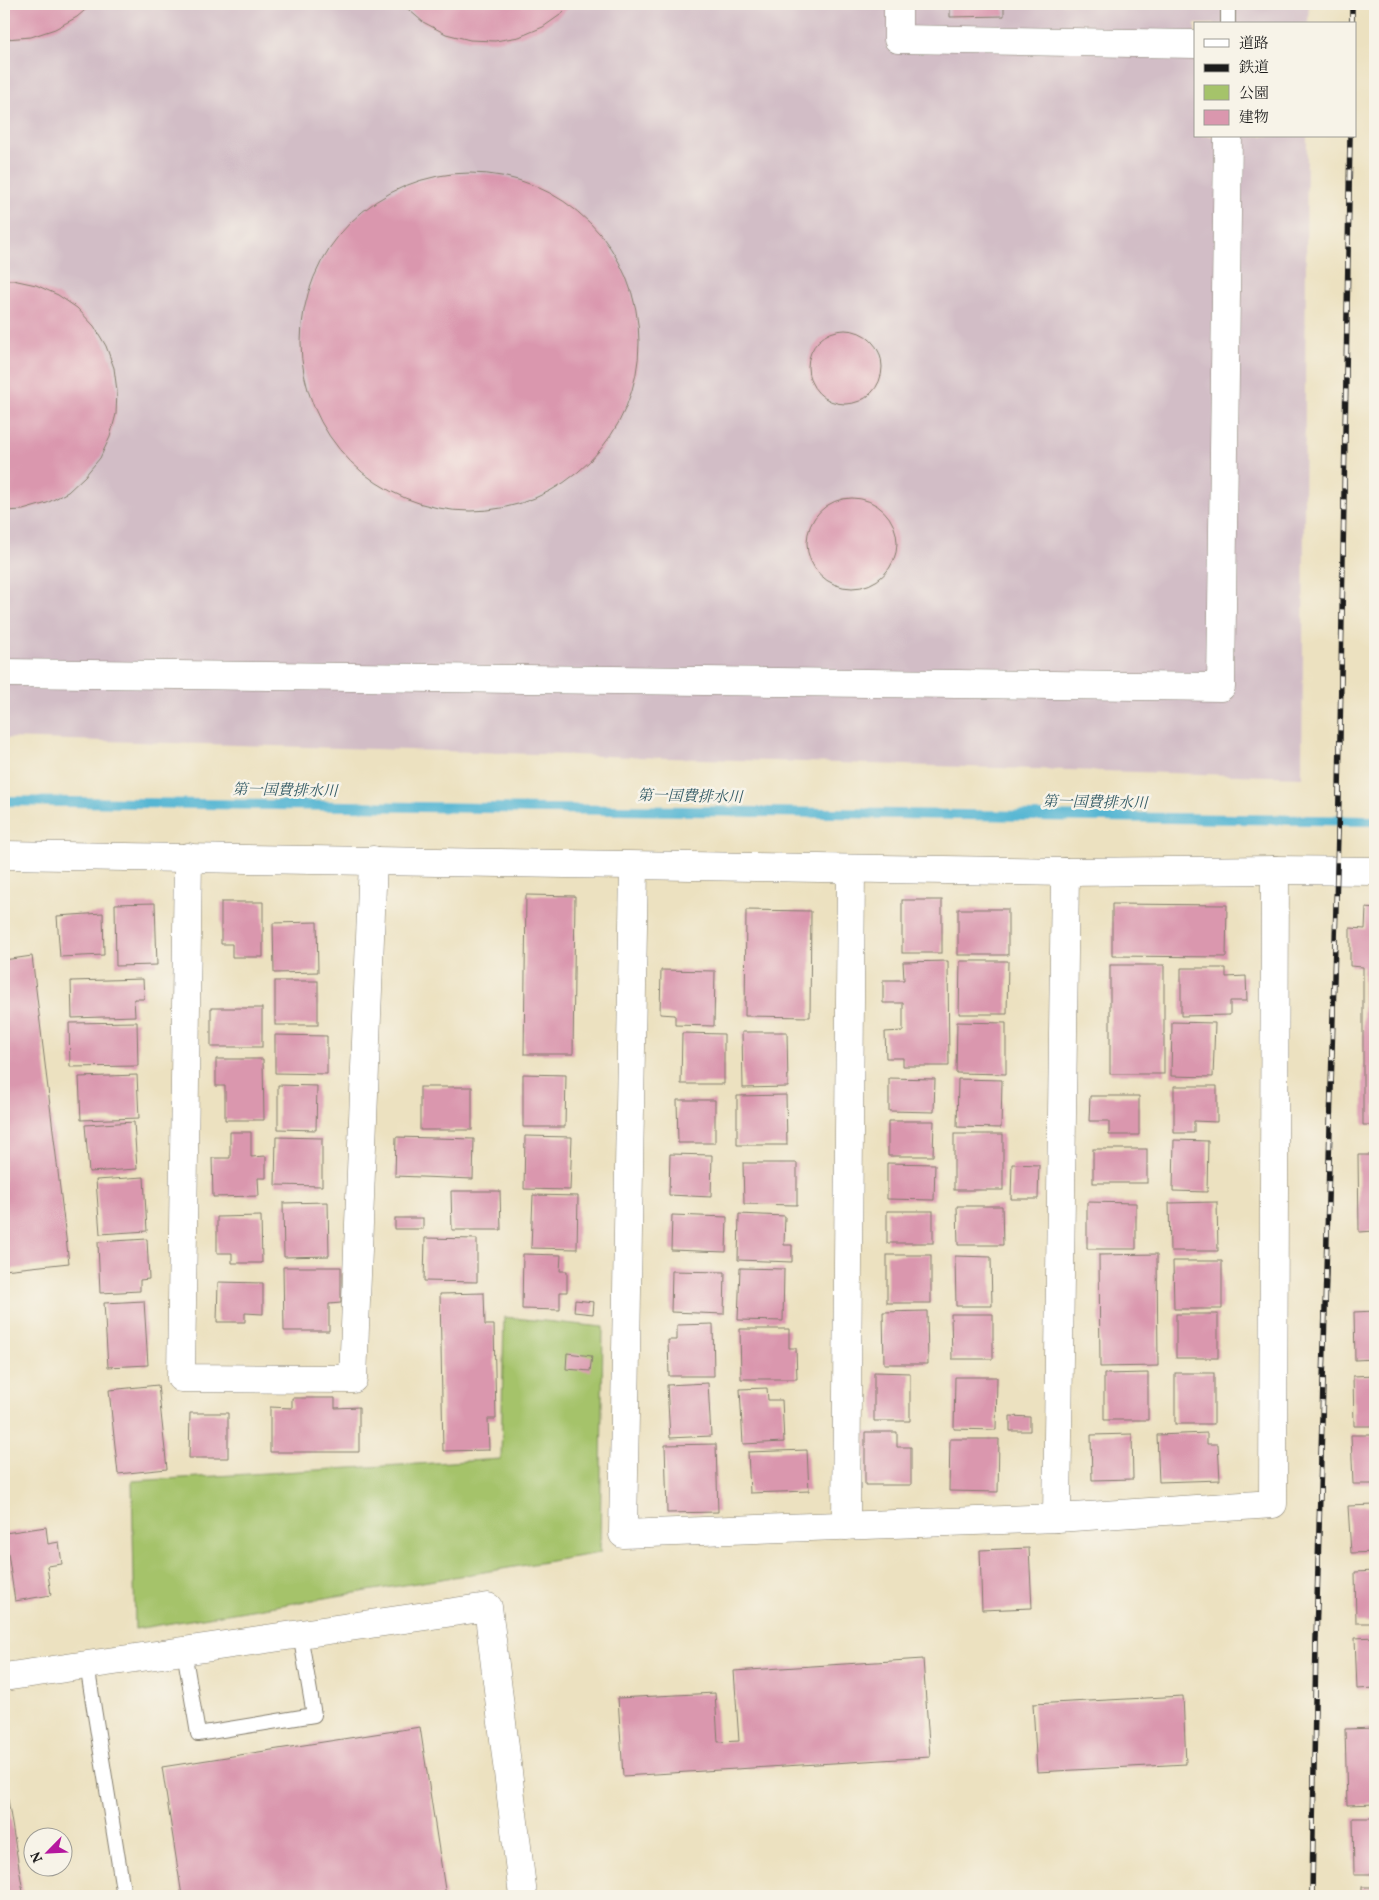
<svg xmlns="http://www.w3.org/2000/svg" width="1379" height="1900" font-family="Vollkorn,'Noto Serif JP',serif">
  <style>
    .industrial { fill: #d2bdc6 }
    .green { fill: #a5c36a; stroke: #607043 }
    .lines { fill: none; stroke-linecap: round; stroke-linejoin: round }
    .stream { stroke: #54b6d3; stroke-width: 10 }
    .building { fill: #da97ae }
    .service-casing { stroke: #847e6e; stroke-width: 16 }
    .minor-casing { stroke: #847e6e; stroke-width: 29 }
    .tertiary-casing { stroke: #847e6e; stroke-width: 29 }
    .service { stroke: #fff; stroke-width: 14 }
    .minor { stroke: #fff; stroke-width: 28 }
    .tertiary { stroke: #fff; stroke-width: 28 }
    .rail-casing { stroke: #1c1c1c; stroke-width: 5.5 }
    .rail { stroke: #f7f3e8; stroke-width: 4; stroke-dasharray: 11; stroke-linecap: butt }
    .labels { text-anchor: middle; stroke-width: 5; stroke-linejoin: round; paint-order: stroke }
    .water-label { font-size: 15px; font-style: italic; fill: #325a65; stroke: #f7f3e8 }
  </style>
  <rect width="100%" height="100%" fill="#f7f3e8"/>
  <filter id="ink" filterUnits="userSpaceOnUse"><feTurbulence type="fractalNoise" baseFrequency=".02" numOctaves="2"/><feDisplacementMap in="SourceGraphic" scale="10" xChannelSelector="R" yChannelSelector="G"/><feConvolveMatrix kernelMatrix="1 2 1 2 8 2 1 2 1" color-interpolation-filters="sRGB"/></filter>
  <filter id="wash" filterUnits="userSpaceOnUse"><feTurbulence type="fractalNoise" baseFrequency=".0096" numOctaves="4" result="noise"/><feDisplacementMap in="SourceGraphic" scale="20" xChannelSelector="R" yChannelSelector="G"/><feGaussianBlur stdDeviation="1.12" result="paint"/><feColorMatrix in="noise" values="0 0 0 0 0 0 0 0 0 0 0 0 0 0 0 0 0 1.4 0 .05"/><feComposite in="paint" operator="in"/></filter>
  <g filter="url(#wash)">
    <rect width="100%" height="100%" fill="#ece1c0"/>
    <path class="industrial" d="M4,4H1309L1308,24H1195V136H1307L1302,777L4,738Z"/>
    <path class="green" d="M504,1317L603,1327L600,1553L135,1629L132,1481L501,1459Z"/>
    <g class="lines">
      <path class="stream" d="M4,801L1375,821"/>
    </g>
    <g id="blocks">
      <g class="building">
        <path d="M4,4H92L77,17L55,29L31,37L6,39H4Z"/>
        <path d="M402,4H572L563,13L543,27L519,37L495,41L470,40L446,34L423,22Z"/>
        <path d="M950,4H1004V16L950,17Z"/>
        <circle cx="470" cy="342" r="169"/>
        <path d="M4,280H13L36,285L58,295L77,308L94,326L106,346L114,368L117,391L116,414L110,437L100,458L85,476L68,492L47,503L23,510L4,511Z"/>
        <circle cx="845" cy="367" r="37"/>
        <circle cx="852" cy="543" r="45"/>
        <path d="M526,895L575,896L573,1054H524Z"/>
        <rect x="902" y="900" width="40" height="53"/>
        <path d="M221,902H263V957H232V944H221Z"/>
        <path d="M155,903L157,965L116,966L115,904Z"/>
        <path d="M1112,904L1227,905L1226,957L1112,956Z"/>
        <path d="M1366,908L1375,909V1125H1363V967L1350,966V928L1365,929Z"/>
        <rect x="958" y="909" width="50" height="46"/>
        <path d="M746,910L811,911L810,1017L745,1016Z"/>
        <path d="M103,913L104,955L60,957L57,916Z"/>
        <path d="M317,922L318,972L274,973L273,923Z"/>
        <path d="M32,956L69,1263L4,1270V960Z"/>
        <path d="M948,961L949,1066H903V1058H886L885,1032L903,1031V1003H883V980H904L903,962Z"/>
        <path d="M960,961H1008L1007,1014H959Z"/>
        <rect x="1110" y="965" width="54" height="109"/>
        <path d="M1181,968H1226V977L1246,976L1247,1001H1230V1015L1181,1016Z"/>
        <path d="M661,970L715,971L714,1026L675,1025V1015L660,1014Z"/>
        <path d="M143,979L144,999H134L135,1016L72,1018L71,981Z"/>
        <rect x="275" y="981" width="43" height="44"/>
        <rect x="211" y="1008" width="51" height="39"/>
        <path d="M137,1022L138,1066L70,1067L69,1023Z"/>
        <path d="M957,1022L1006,1023V1074L956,1073Z"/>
        <path d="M1172,1022L1215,1023L1213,1077L1171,1076Z"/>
        <path d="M742,1032H787L788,1087L743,1088Z"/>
        <path d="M682,1033L724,1034V1084H681Z"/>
        <path d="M275,1035L327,1036V1074L275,1073Z"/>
        <path d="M216,1059H263L264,1120H225V1086H216Z"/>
        <path d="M523,1074L566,1075L565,1127H523Z"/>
        <path d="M137,1075L139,1118L81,1120L79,1077Z"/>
        <path d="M889,1078L935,1079L934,1112L889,1111Z"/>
        <path d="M958,1079L1002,1080L1001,1128L957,1127Z"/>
        <path d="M278,1085L317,1086L316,1130L278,1129Z"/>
        <path d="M1174,1086H1217V1122L1194,1121V1133H1174Z"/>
        <rect x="420" y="1087" width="52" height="43"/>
        <path d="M786,1095L787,1145H737V1096Z"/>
        <path d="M1090,1096H1139V1135H1109V1121H1089Z"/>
        <path d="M677,1100H715V1143H678Z"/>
        <path d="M888,1121H934L933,1156H888Z"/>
        <path d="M134,1122L137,1169L89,1172L85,1125Z"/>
        <path d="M230,1132H251V1157L266,1156V1178H258L259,1196L213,1197L212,1158H230Z"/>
        <rect x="954" y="1134" width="49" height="56"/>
        <path d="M525,1136L572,1137L570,1190L524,1189Z"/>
        <path d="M276,1137L322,1138V1186L275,1185Z"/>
        <path d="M396,1137L474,1139L473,1179L395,1176Z"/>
        <path d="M1174,1140L1208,1141L1207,1192L1173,1191Z"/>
        <rect x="1093" y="1149" width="54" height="34"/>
        <path d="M670,1154L712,1155L711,1197L669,1195Z"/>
        <path d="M1358,1155H1375V1231L1359,1232Z"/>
        <path d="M743,1163H797V1205L744,1204Z"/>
        <path d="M887,1163L935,1164L934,1200L887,1199Z"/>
        <path d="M1012,1164L1039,1165L1038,1199H1011Z"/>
        <path d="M144,1177L147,1231L100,1234L96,1180Z"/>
        <path d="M451,1191H500L501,1230H452Z"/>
        <path d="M533,1195L578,1196L577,1249L531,1248Z"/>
        <path d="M328,1202L329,1256L284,1257L283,1203Z"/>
        <path d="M1087,1202L1136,1203V1249H1087Z"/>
        <path d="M1217,1202L1218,1251H1170L1169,1203Z"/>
        <path d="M957,1206H1002L1003,1245H958Z"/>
        <rect x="887" y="1211" width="46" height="32"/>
        <path d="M739,1214L785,1216L784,1245H792V1262L738,1260Z"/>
        <path d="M672,1215L727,1217L726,1252L671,1250Z"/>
        <path d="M261,1216L262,1263H232V1253H217V1217Z"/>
        <rect x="395" y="1218" width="28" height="11"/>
        <path d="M425,1238L477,1239V1282L424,1281Z"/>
        <path d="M147,1239L149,1279L140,1280V1291L100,1293L98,1242Z"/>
        <path d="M523,1254L561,1255L560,1271H567V1292H560V1310L522,1309Z"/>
        <path d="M1157,1254L1158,1366L1100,1367L1099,1255Z"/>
        <rect x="887" y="1255" width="44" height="48"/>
        <path d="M955,1256L991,1257L992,1306H956Z"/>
        <path d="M1173,1261H1222V1309H1174Z"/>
        <path d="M283,1267H341V1303L329,1304V1331H284Z"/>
        <path d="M740,1268L784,1269L783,1321L738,1320Z"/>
        <path d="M672,1271L725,1272L724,1314L671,1312Z"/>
        <path d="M218,1282L263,1283V1314L245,1313V1322H217Z"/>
        <path d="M484,1293L485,1325H494L496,1419H488L489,1450L443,1451L440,1294Z"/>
        <path d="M575,1300L594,1302L593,1314L574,1312Z"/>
        <path d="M144,1301L148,1365L108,1367L104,1303Z"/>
        <path d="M927,1311L928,1364H884L883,1312Z"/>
        <path d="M1375,1311V1359L1355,1360L1354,1312Z"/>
        <path d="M951,1314H993V1359H952Z"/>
        <rect x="1176" y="1314" width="42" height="44"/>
        <path d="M713,1324L714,1376H669L668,1340H677V1325Z"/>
        <path d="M740,1329H789V1348H796L797,1379H741Z"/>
        <path d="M567,1353L592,1356L590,1371L566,1369Z"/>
        <path d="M874,1372L910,1373V1421H874Z"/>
        <path d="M1148,1373V1420H1104V1374Z"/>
        <rect x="1175" y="1373" width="39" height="51"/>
        <path d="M1375,1375V1426H1354L1353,1376Z"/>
        <path d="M955,1377H997L996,1430L954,1429Z"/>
        <path d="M708,1383L711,1436L670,1438L667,1385Z"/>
        <path d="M158,1385L167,1469L118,1474L109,1390Z"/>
        <path d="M767,1388L768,1400H782L784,1442L743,1444L740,1389Z"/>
        <path d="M292,1398H335V1408L359,1407V1452H270V1407L292,1408Z"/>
        <path d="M190,1413H228V1458H189Z"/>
        <path d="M1010,1416L1030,1417V1431H1010Z"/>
        <path d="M865,1432H897V1447H911V1485H865Z"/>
        <path d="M1207,1433V1444H1218L1220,1480L1159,1482L1157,1435Z"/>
        <path d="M1132,1434L1133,1479L1092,1480L1091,1435Z"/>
        <path d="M1351,1435H1375V1484H1353Z"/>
        <path d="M950,1439H999L998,1492L949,1491Z"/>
        <path d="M716,1444L718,1512L667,1513L665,1445Z"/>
        <path d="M807,1450L809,1491L750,1493L748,1452Z"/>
        <path d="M1375,1505V1552L1351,1553L1348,1506Z"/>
        <path d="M46,1527L48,1544L59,1542L62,1564L47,1566L51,1595L15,1601L5,1533Z"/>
        <path d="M1029,1548L1032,1608L982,1610L980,1550Z"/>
        <path d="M1375,1571V1623H1356L1355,1572Z"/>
        <path d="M1375,1637V1688L1357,1689L1355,1638Z"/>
        <path d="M923,1659L930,1757L623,1776L618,1698L715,1693L718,1742L739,1741L734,1671Z"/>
        <path d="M1183,1696L1186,1764L1037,1772L1033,1704Z"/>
        <path d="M420,1727L446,1896H182L162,1767Z"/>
        <path d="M1375,1728V1804L1347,1805L1345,1729Z"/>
        <path d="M7,1793L23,1892L4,1895V1794Z"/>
        <path d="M1353,1818H1375V1874H1354Z"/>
        <rect x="1362" y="1887" width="13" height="9"/>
      </g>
    </g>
  </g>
  <g filter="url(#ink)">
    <use href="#blocks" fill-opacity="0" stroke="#847e6e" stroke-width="1"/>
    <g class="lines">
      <g class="service-casing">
        <g id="service">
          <path d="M1228,4V24"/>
          <path d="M184,1651L198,1734L314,1715L300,1634"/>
          <path d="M87,1665L124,1896"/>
        </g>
      </g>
      <g class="minor-casing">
        <g id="minor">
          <path d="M898,4V39L1195,44"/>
          <path d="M4,673L1221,687L1228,136"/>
          <path d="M188,857L181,1378L353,1379L373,860"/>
          <path d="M634,866L623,1534L1057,1518L1273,1504L1275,870"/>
          <path d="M1057,1518L1065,872"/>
          <path d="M846,1526L851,869"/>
          <path d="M4,1677L488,1607L523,1896"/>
        </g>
      </g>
      <g class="tertiary-casing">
        <path id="tertiary" d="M4,855L1065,872L1275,870L1375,871"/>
      </g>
      <use href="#service" class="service"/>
      <use href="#minor" class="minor"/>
      <use href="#tertiary" class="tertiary"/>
      <g class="rail-casing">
        <g id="rail">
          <path d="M1352,24V4"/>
          <path d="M1312,1896L1316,1640L1339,796L1350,136"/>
        </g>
      </g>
      <use href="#rail" class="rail"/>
    </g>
  </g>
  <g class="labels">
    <g class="water-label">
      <text transform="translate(285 790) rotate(1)" y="5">第一国費排水川</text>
      <text transform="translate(690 796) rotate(1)" y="5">第一国費排水川</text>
      <text transform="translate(1095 802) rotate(1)" y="5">第一国費排水川</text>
    </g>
  </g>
  <rect width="1379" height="1900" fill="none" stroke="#f7f3e8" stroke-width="20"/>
  <rect x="1194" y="22" width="162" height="115" fill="#f7f3e8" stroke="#9f9d96"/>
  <rect x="1204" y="39" width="25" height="8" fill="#ffffff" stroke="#9f9d96"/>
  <text x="1239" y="48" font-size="15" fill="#1c1c1c">道路</text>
  <rect x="1204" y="64" width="25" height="8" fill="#1c1c1c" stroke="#9f9d96"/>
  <text x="1239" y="72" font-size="15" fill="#1c1c1c">鉄道</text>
  <rect x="1204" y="85" width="25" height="15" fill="#a5c36a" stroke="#9f9d96"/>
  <text x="1239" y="98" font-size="15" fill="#1c1c1c">公園</text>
  <rect x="1204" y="110" width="25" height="15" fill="#da97ae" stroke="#9f9d96"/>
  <text x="1239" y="122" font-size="15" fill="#1c1c1c">建物</text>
  <g transform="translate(48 1852) rotate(246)"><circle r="24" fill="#f7f3e8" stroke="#9f9d96"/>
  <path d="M0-4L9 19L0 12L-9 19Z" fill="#b5179e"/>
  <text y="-8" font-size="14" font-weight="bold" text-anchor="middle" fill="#1c1c1c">N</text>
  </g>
</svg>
